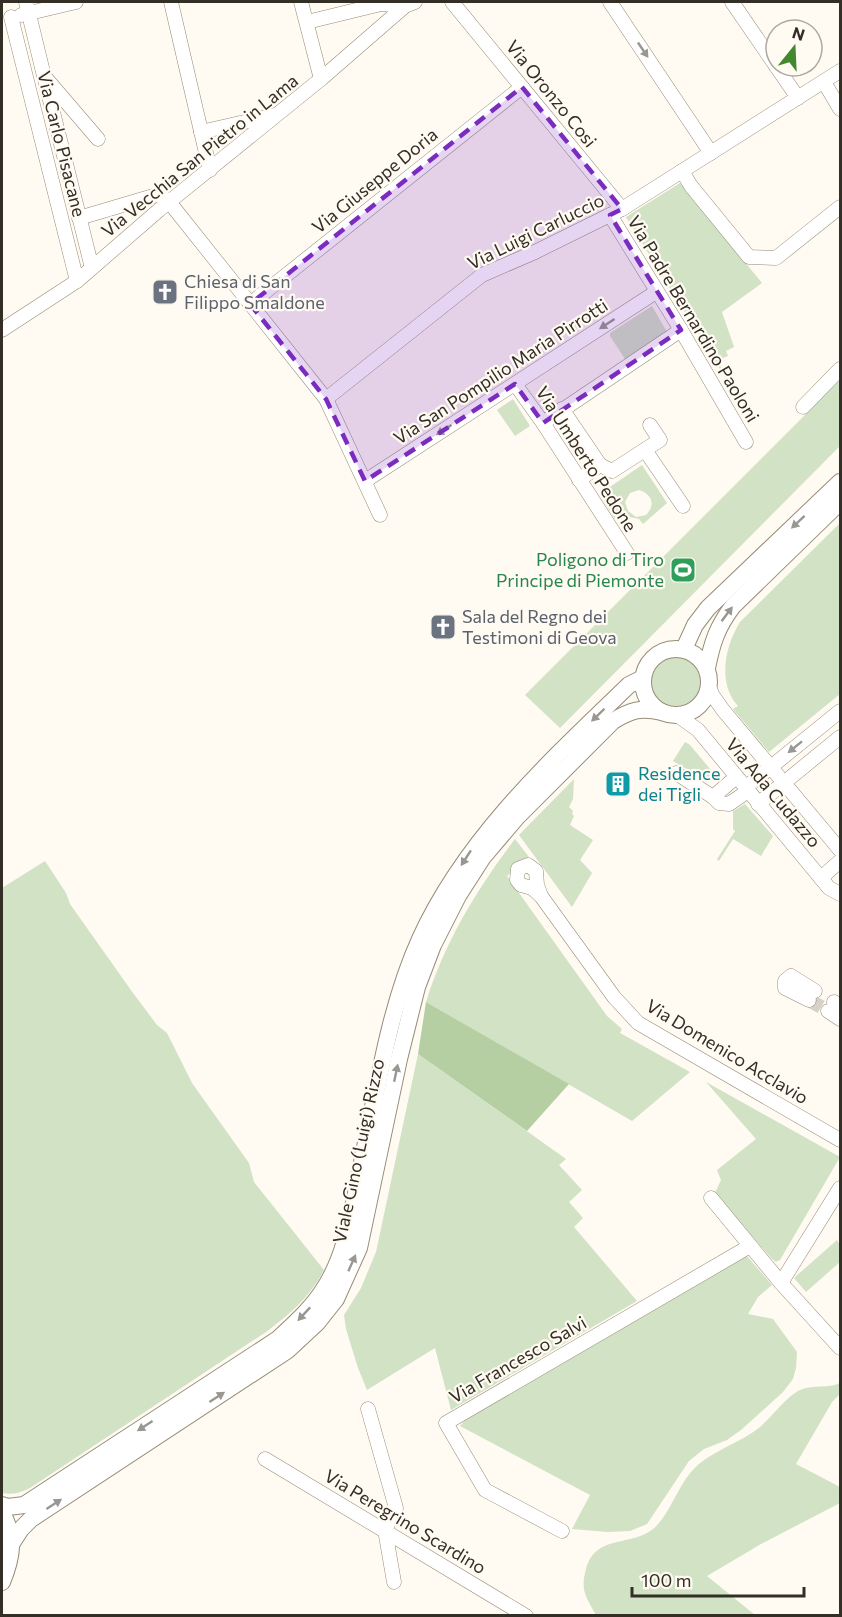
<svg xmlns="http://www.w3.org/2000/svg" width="842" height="1617" font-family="Commissioner,sans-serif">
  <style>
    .green { fill: #d1e2c5; fill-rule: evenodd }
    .forest { fill: #b5cfa3 }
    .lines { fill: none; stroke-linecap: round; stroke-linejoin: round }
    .minor-tunnel { stroke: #d6d1c9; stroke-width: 14; stroke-dasharray: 14 7; stroke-linecap: butt }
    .minor-casing { stroke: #968c78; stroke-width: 15 }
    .tertiary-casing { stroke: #968c78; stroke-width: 18 }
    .minor { stroke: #fff; stroke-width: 14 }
    .tertiary { stroke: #fff; stroke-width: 16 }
    .oneway { fill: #999792 }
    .marked { fill: #7b2cbf; fill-opacity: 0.2; stroke: #7b2cbf; stroke-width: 4.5; stroke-dasharray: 12 8; stroke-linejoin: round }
    .labels { text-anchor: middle; stroke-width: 4.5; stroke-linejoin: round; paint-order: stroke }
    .street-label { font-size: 18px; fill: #332f26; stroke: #fffaf2 }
    .worship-label { font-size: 18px; fill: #5b616d; stroke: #fffaf2; text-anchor: start }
    .leisure-label { font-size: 18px; fill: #27864d; stroke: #fffaf2; text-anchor: end }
    .culture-label { font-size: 18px; fill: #0d838f; stroke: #fffaf2; text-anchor: start }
  </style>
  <rect width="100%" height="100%" fill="#fffaf2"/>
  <g class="green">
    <path d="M680,183L762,283L722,312L734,347L726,351L728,356L718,360L727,381L626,217Z"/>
    <path d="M652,306L667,332L625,359L610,336V333Z"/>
    <path d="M840,380V446L560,728L525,695Z"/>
    <path d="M513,399L530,426L515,436L497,410Z"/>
    <path d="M642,465L667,503L643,524L639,519L621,515L615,519L604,502L607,489ZM639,490C652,494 656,505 646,515L636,517L628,511L625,502L630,493Z"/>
    <path d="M840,523V694L769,752L733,709L738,706C717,683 725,646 740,622Z"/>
    <circle cx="676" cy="681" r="25"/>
    <path d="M685,742L690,745L715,775L705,780L673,761Z"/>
    <path d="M574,779L573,799L569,807L573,811L572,814L574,816L570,825L593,840L580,860L592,873L572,907L519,835Z"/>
    <path d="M745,804L773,836L761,856L733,839L719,861L717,859L735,831L733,829V811Z"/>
    <path d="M515,839L529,857L507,876L607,1016L622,1029L620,1033L690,1072L632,1121L426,1002C445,941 477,889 515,839Z"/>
    <path d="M45,861L66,893L70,904L133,993L157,1025L167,1033L192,1083L249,1163L254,1182L324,1270C310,1297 290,1314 266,1332L30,1488C20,1493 13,1495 2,1493V888Z"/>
    <path d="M418,1054L566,1159L559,1165L582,1190L569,1202L583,1218L574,1227L637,1301L451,1410L435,1348L367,1390L358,1368L346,1329L344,1315L361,1288L376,1252Z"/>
    <path d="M706,1082L840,1157L780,1260L776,1262L772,1259L715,1193L721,1180L717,1170L756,1139Z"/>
    <path d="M837,1240L840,1245V1262L806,1292L794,1278Z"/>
    <path d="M746,1255L772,1285L758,1297L748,1314L773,1319L797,1352L796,1368L793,1379L783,1392L741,1430L727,1440L704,1449L689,1461L647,1524L630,1531L608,1532L572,1529L590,1495L460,1426L470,1414Z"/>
    <path d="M840,1383V1394L832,1402L796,1464L840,1487V1503L761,1544L707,1576L755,1615H596C586,1597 580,1590 586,1569C596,1534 630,1547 653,1529C669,1516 677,1488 691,1472C708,1452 736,1445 756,1430C771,1419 785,1397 800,1390C814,1384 828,1389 840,1383Z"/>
  </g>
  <path class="forest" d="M426,1002L569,1084L527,1131L418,1054Z"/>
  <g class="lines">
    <path class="minor-tunnel" d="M809,1000L828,1011"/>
    <g class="minor-casing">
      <g id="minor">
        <path d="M26,2L44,76L98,139"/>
        <path d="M171,2L210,170"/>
        <path d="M301,2L321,79"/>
        <path d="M452,2L622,209"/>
        <path d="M610,2L711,153"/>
        <path d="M732,2L776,66"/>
        <path d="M21,15L76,2"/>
        <path d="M11,17L77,281"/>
        <path d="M307,22L381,4L405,6"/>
        <path d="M776,66L798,98"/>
        <path d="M44,76L92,268"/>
        <path d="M824,82L840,109"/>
        <path d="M201,132L275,115"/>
        <path d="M682,171L691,186L749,257L776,258L840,207"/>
        <path d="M610,215L681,330L746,442"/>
        <path d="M79,218L160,194L170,203L326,399L380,515"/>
        <path d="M250,304L522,87"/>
        <path d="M2,330L77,281L159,210L321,79L405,6L415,2"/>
        <path d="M515,384L543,423L627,553"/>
        <path d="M326,399L482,275L535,252L622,209L840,71"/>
        <path d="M803,407L840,369"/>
        <path d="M562,409L600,465"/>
        <path d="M543,423L681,330"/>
        <path d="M645,450L683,506"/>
        <path d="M579,480L600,465L612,471L660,440L650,425"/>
        <path d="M365,481L656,292"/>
        <path d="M709,687L713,696L723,710L840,850"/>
        <path d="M677,715L698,730L829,888L840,894"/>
        <path d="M676,773L713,797L719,803L729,804L748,791"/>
        <path d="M745,788L840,711"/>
        <path d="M713,797L735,778"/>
        <path d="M758,804L840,737"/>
        <path d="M528,865L536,871L537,885L541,896L532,888L521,885L517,880L518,869Z"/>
        <path d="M821,878L840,861"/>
        <path d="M541,896L614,997L638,1023L840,1140"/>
        <path d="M809,1000L785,988V981L791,976L815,991"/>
        <path d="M834,1002L840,1006"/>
        <path d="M828,1011L840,1019"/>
        <path d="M711,1198L781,1283L840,1348"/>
        <path d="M781,1283L840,1188"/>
        <path d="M368,1409L396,1508L385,1530L394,1582"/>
        <path d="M265,1459L526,1616"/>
        <path d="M562,1531L485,1490L446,1423L750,1246"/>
      </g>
    </g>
    <g class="tertiary-casing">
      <g id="tertiary">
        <circle cx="676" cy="682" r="33"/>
        <path d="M684,649L695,625L708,608L840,482"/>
        <path d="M707,668C712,643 717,627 733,606L840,502"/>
        <path d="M2,1505L8,1507L24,1505L278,1339C294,1324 310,1310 322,1292C346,1257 352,1213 360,1172C376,1097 388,1009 420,939C466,838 550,761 629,685L643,678"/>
        <path d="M2,1513C16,1537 12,1558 2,1582"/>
        <path d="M12,1543L21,1529L31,1519L288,1350L317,1323L336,1299L359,1248L399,1059L417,987L433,945L458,896L483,857L517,817L613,721C631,710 641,707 662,712"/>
      </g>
    </g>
    <use href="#minor" class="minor"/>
    <use href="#tertiary" class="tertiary"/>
  </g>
  <defs><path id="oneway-solid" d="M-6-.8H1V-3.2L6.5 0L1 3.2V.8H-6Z" transform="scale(1.5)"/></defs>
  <g class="oneway">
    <use href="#oneway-solid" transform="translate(643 50) rotate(56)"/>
    <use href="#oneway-solid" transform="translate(607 324) rotate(147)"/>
    <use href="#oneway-solid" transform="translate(444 430) rotate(147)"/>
    <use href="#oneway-solid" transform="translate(798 522) rotate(137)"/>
    <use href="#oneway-solid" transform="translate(727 614) rotate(-53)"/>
    <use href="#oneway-solid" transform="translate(598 715) rotate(136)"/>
    <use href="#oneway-solid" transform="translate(795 747) rotate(141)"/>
    <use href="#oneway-solid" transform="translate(466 858) rotate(123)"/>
    <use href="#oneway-solid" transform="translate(396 1073) rotate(-78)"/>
    <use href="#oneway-solid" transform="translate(352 1263) rotate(-66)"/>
    <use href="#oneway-solid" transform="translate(304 1314) rotate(133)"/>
    <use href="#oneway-solid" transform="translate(217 1397) rotate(-33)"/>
    <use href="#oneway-solid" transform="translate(145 1426) rotate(147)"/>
    <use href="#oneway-solid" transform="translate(54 1504) rotate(-33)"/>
  </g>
  <path class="marked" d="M522,87L622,209L610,215L681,330L543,423L515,384L365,481L326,399L250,304Z"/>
  <defs>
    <g id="church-square" transform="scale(1.35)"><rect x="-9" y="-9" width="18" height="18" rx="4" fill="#6b7280" stroke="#fffaf2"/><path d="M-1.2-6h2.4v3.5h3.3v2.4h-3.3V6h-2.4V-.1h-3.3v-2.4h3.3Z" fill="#fff"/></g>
    <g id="stadium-square" transform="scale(1.35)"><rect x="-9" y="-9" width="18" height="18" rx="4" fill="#2e9e5b" stroke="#fffaf2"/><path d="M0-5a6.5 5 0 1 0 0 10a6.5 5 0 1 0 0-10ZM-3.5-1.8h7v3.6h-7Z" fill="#fff"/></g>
    <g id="building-square" transform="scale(1.35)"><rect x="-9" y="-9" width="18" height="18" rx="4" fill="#0f9aa8" stroke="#fffaf2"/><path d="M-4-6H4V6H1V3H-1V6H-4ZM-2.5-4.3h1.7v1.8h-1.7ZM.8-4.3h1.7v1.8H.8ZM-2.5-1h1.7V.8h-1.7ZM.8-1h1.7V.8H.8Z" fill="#fff"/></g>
  </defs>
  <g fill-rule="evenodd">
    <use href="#church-square" x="165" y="292"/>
    <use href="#stadium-square" x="683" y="570"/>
    <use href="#church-square" x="443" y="627"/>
    <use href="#building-square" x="618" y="784"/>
  </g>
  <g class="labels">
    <g class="street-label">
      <text transform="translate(551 94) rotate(51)" y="6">Via Oronzo Cosi</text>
      <text transform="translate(61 144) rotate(76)" y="6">Via Carlo Pisacane</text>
      <text transform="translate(200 156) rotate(-39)" y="6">Via Vecchia San Pietro in Lama</text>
      <text transform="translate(375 181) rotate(-39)" y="6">Via Giuseppe Doria</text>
      <text transform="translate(536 232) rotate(-26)" y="6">Via Luigi Carluccio</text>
      <text transform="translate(693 319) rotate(59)" y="6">Via Padre Bernardino Paoloni</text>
      <text transform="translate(501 372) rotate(-33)" y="6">Via San Pompilio Maria Pirrotti</text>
      <text transform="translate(586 459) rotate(57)" y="6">Via Umberto Pedone</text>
      <text transform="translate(773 793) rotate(50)" y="6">Via Ada Cudazzo</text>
      <text transform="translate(727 1052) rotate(31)" y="6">Via Domenico Acclavio</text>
      <text transform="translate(359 1151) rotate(-78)" y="6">Viale Gino (Luigi) Rizzo</text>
      <text transform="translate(518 1360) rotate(-30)" y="6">Via Francesco Salvi</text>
      <text transform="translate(405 1522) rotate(31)" y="6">Via Peregrino Scardino</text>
    </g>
    <g class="worship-label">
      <text x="184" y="288">Chiesa di San<tspan x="184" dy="21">Filippo Smaldone</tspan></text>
      <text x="462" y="623">Sala del Regno dei<tspan x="462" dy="21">Testimoni di Geova</tspan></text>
    </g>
    <g class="leisure-label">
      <text x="664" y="566">Poligono di Tiro<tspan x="664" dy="21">Principe di Piemonte</tspan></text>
    </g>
    <g class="culture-label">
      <text x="638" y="780">Residence<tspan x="638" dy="21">dei Tigli</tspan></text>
    </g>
  </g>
  <rect width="842" height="1617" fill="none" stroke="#332f26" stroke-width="6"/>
  <g transform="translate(794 48) rotate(18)"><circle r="28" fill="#fffaf2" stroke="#ada9a0" stroke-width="1.5"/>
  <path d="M0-4.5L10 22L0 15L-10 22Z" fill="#43882c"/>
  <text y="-9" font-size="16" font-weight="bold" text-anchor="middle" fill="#332f26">N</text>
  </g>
  <path d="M632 1587v9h172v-9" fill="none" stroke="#332f26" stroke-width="3"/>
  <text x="641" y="1587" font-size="18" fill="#332f26" stroke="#fffaf2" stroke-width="4.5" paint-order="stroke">100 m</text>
</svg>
